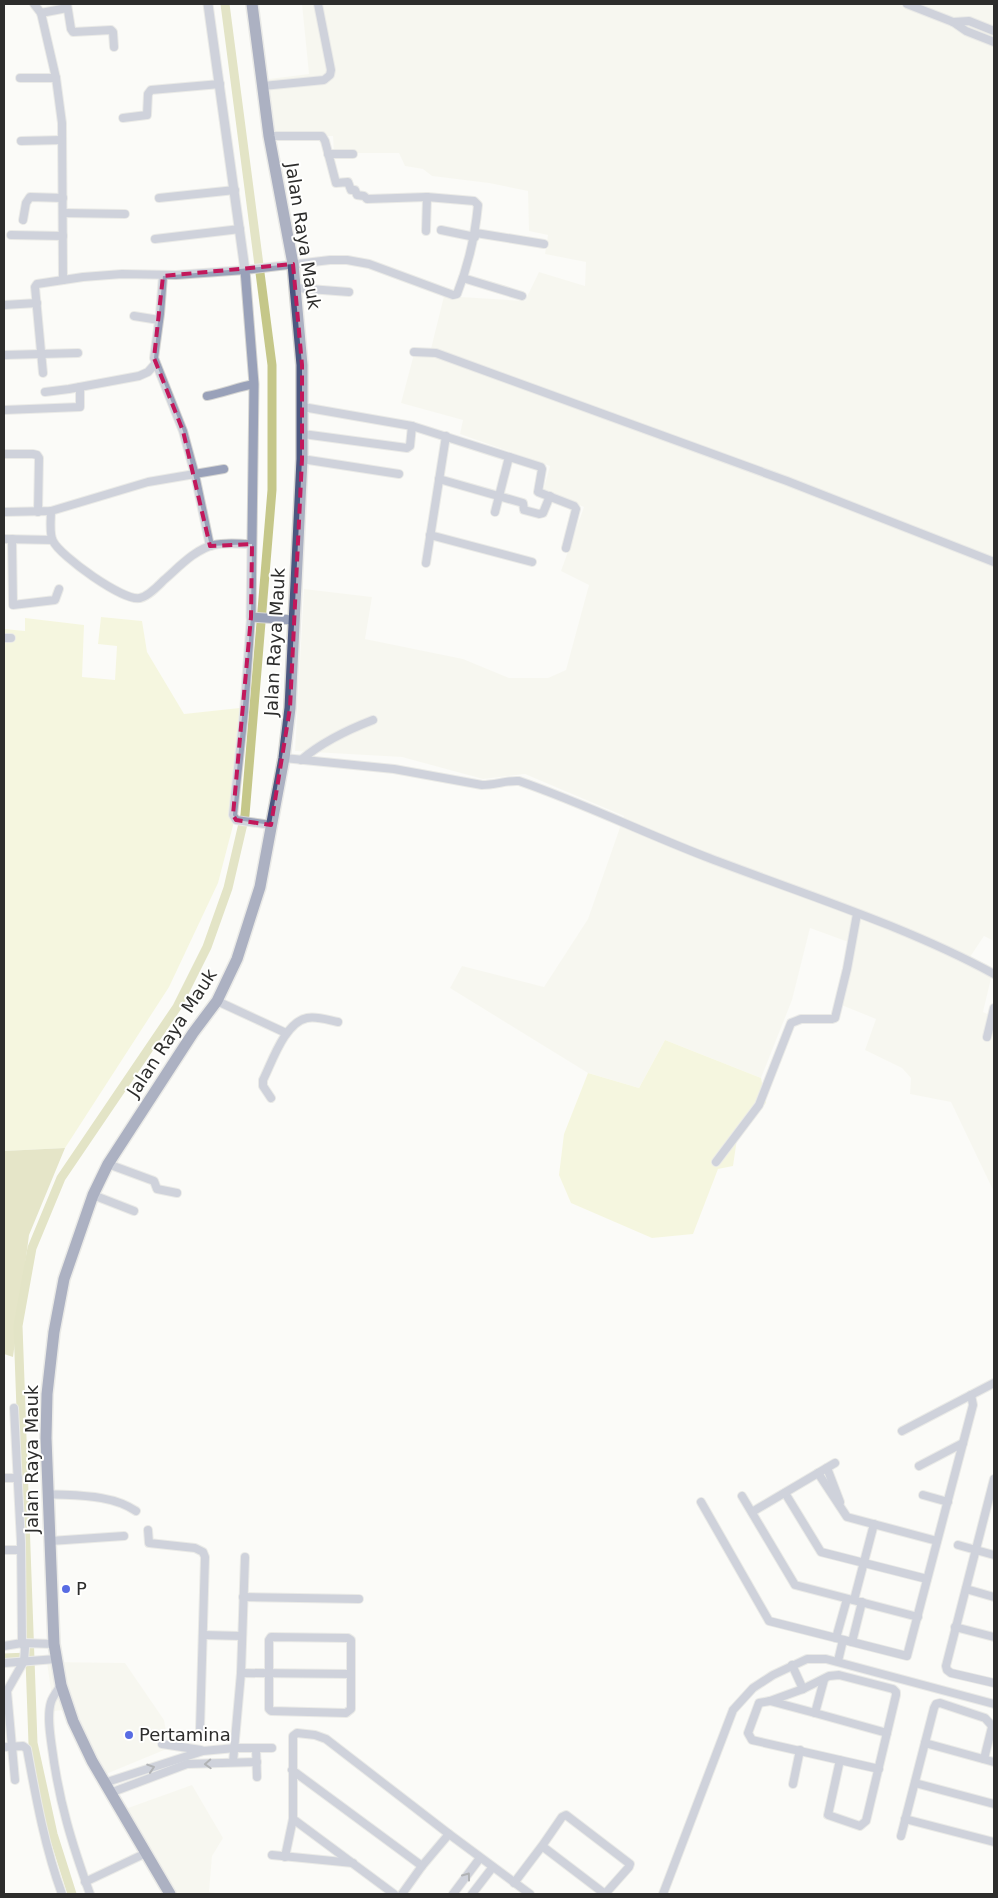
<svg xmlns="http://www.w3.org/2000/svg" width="998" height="1898" font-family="'DejaVu Sans',sans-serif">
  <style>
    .built { fill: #f2f2e7 }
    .green { fill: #eef0c1 }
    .forest { fill: #c9cb8e }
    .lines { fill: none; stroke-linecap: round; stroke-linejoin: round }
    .canal { stroke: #c5c789; stroke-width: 9 }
    .minor-casing { stroke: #d6d6d3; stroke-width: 10 }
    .tertiary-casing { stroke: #d6d6d3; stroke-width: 11 }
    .primary-casing { stroke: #d6d6d3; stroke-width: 14 }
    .minor { stroke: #99a1b9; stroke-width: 8 }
    .tertiary { stroke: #99a1b9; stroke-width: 9 }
    .primary { stroke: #4c5780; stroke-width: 11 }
    .oneway { stroke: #585b64 }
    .marked { fill: none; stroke: #c2185b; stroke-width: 4; stroke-dasharray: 10 6; stroke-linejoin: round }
    .poi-dot { fill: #586ce3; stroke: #fffffe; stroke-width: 2 }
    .labels { text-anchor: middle; stroke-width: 4; stroke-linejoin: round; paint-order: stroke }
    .street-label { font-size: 18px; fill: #2d2d2c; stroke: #fffffe }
    .poi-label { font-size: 18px; fill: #2d2d2c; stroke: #fffffe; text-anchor: start }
  </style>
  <rect width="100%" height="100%" fill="#fbfbf8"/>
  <g class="built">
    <path d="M302,4H994V941L984,936L968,960L992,974L983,1012L994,1017V1192L951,1102L910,1094L911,1078L902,1068L865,1050L876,1019L839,1004L851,943L810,928L792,1000L761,1078L665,1040L639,1088L588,1073L450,988L462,966L544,987L588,919L624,816L525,774L483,779L402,757L295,751L304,589L372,597L365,639L463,659L509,678H548L566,670L589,585L561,571L584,507L543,491L550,466L460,434L463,420L401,403L414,354L429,357L444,296L525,301L539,272L585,286L586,262L545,254L548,235L529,231L528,191L489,183L432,176L423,169L405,166L399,153H334L333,136H274L269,79L309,74Z"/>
    <path d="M47,1662L125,1663L164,1720L169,1748L106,1774L128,1808L192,1785L223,1838L212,1856L209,1892L223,1894H165L153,1879L64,1710L54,1711Z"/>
  </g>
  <g class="green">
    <path d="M101,617L142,621L147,652L184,714L249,707L235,818L218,883L169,987L65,1148L4,1151V629L25,631V618L84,625L82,677L115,680L117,646L98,644Z"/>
    <path d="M665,1040L761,1078L766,1103L738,1132L733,1166L718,1169L693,1234L652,1238L571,1203L559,1175L564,1134L588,1073L639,1088Z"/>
  </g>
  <path class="forest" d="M65,1148L29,1235L13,1357L4,1354V1151Z"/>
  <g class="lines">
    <g class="canal">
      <path d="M4,1658L29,1657"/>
      <path d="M72,1894L53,1834L33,1743L18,1326L32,1248L61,1178L177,1007L207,947L228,888L245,815L272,490V365L225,4"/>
    </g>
    <g class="minor-casing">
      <g id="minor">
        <path d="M34,4L41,13L67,8"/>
        <path d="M67,4L71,29L73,32L111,30L113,32L114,47"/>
        <path d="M907,4L953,22L966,31L994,42"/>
        <path d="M41,13L56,78L62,123L63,280"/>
        <path d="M953,22L969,21L994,31"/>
        <path d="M20,78H56"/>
        <path d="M263,86L324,80L330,75L331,70L318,4"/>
        <path d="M123,118L147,115L148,94L151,90L220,84"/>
        <path d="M269,136H322L325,141L336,183L348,182L351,190H355L357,195L364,196L367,199L427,197"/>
        <path d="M21,141L62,140"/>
        <path d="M328,154H353"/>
        <path d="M159,198L235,190"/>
        <path d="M63,213L125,214"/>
        <path d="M23,220L26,203L30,197L63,198"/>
        <path d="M441,230L475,237"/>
        <path d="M476,233L544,244"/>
        <path d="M11,235L63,236"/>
        <path d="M155,239L240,229"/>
        <path d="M163,276L160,314L154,358L183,431L195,475L210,546"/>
        <path d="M463,278L522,296"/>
        <path d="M296,288L349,292"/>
        <path d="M4,305L37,303"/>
        <path d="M134,316L159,320"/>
        <path d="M414,352L436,353L787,481L994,562"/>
        <path d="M4,355L78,353"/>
        <path d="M43,373L35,287L37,284L83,277L122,274L176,275L245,270L330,260H347L369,264L453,295L457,294C469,264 475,236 478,205L474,201L427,197L426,231"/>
        <path d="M45,392L69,389L139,376L148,372L155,364"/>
        <path d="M207,396C223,393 238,387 254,384"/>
        <path d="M303,407L412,426L541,467L542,469L538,492L574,506L576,509L566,548"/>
        <path d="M4,410L80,407V387"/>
        <path d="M303,434L407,448L410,446L412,426"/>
        <path d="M4,454H33L37,455L39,458L38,512"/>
        <path d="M302,459L399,474"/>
        <path d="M439,479L523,503L524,510L539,514L543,513L550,496"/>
        <path d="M51,511C51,520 49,534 53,541C60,556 124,602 140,598C149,596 158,586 164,580C178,568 195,549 214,545C226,542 239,544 252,544"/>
        <path d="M4,512L51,511L148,482L224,469"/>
        <path d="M495,512L509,457"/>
        <path d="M430,535L532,562"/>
        <path d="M4,539L52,540"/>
        <path d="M12,539L13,605L55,600L59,589"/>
        <path d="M426,563L446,436"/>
        <path d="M251,617L244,712L233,815L236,820L271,825"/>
        <path d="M4,638H11"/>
        <path d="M284,758L394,769L482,785C495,785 508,780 519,781C583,803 646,834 709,858C803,894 906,926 994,974"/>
        <path d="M301,760C322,742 347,730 373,720"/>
        <path d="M217,1001L286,1033"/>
        <path d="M987,1037L994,1008"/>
        <path d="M271,1098L263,1086V1080C272,1062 285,1022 307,1018C317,1016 328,1020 338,1022"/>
        <path d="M716,1162L759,1105L791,1023L801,1019H832L835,1018L847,969L857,914"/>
        <path d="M108,1164L154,1181L157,1189L177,1193"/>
        <path d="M93,1195L134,1211"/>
        <path d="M14,1408L21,1542L22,1643L25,1648L24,1661L7,1691L15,1780"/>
        <path d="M902,1431L994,1383"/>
        <path d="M919,1466L963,1443"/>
        <path d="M827,1468L840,1502"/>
        <path d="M818,1473L847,1517L937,1541"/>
        <path d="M4,1478H18"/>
        <path d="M994,1479L946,1666L947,1670L951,1673L994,1683"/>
        <path d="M785,1493L821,1552L927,1579"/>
        <path d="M48,1494C77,1496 111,1494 136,1511"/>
        <path d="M923,1495L948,1502"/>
        <path d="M742,1496L795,1585L918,1617"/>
        <path d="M701,1502L769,1621L907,1656L973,1405L971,1395"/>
        <path d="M752,1512L835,1463"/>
        <path d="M148,1530L149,1543L195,1548L203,1552L205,1557L200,1729"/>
        <path d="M50,1541L124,1536"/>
        <path d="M958,1545L994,1555"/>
        <path d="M4,1550H21"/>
        <path d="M966,1589L994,1597"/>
        <path d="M243,1597L359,1599"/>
        <path d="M854,1600L874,1524"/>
        <path d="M955,1627L994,1637"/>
        <path d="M203,1635L242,1636"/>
        <path d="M271,1637L348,1638L351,1640V1709L346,1713L271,1711L269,1709V1640Z"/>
        <path d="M836,1638L847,1599"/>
        <path d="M852,1642L862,1602"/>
        <path d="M4,1646L22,1643L54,1644"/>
        <path d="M838,1661L843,1640"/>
        <path d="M4,1663L56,1659"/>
        <path d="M792,1665L803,1689"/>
        <path d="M241,1673L351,1674"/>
        <path d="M824,1680L815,1713L887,1733"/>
        <path d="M61,1685C58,1690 53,1696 51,1702C47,1715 50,1734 52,1748C59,1802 72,1844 90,1894"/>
        <path d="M770,1701L815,1713"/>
        <path d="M925,1743L994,1762"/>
        <path d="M162,1744L201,1750"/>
        <path d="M6,1747L23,1746L27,1749C36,1798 45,1848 62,1894"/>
        <path d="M256,1748L257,1777"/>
        <path d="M984,1759L992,1727"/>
        <path d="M840,1760L828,1815L860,1826L866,1821L896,1695V1692L893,1689L839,1675L829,1676L803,1689L770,1701L759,1703L748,1733L752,1740L879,1769"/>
        <path d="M233,1762L241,1673L245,1557"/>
        <path d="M292,1770L422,1866"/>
        <path d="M104,1783L203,1751L235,1748H272"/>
        <path d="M915,1783L994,1804"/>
        <path d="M793,1784L800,1750"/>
        <path d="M110,1793L187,1764L257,1762"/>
        <path d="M293,1819L394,1894"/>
        <path d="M905,1819L994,1842"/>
        <path d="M901,1836L934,1708L936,1704L940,1703L985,1718L994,1728"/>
        <path d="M272,1855L353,1863"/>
        <path d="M285,1857L293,1819V1736L297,1733L315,1735L326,1739L449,1834L530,1894"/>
        <path d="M85,1882L144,1854"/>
        <path d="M514,1883L542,1846L562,1817L566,1815L630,1864L629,1867L605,1894L542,1846"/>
        <path d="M402,1894L422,1866L449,1834"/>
        <path d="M453,1894L480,1858"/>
        <path d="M472,1894L492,1868"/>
        <path d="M663,1894L733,1710L753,1688L773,1675L807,1659H826L994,1704"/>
      </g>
    </g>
    <g class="tertiary-casing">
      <path id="tertiary" d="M208,4L245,270L254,384L251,617L293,620"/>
    </g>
    <g class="primary-casing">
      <path id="primary" d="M170,1894L92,1761L73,1721L61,1685L54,1644L46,1438L47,1394L54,1332L64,1279L93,1195L108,1164L193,1033L217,1001L237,959L260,887L284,758L290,708L302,459V365L293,264L269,136L252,4"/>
    </g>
    <use href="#minor" class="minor"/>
    <use href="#tertiary" class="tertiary"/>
    <use href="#primary" class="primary"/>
  </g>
  <defs><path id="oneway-chevron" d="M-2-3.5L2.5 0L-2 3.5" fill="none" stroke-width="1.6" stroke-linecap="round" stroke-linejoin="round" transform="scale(1.25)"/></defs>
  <g class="oneway">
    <use href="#oneway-chevron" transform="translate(208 1764) rotate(177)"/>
    <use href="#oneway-chevron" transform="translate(151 1768) rotate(-18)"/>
    <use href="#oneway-chevron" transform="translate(467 1876) rotate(-54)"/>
  </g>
  <path d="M0 0H998V1898H0ZM293,264L302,365V459L290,708L271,825L236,820L233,815L251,617L252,544L210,546L183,431L154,358L163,276Z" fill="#fbfbf8" fill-opacity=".55" fill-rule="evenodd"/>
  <path class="marked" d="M293,264L302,365V459L290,708L271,825L236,820L233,815L251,617L252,544L210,546L183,431L154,358L163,276Z"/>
  <g class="poi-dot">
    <circle cx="66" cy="1589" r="5"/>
    <circle cx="129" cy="1735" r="5"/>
  </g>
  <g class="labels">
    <g class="street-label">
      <text transform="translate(303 236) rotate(81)" y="6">Jalan Raya Mauk</text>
      <text transform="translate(275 642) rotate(-87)" y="6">Jalan Raya Mauk</text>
      <text transform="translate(172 1033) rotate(-57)" y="6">Jalan Raya Mauk</text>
      <text transform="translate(32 1459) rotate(-90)" y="6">Jalan Raya Mauk</text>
    </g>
    <g class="poi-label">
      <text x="76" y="1595">P</text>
      <text x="139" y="1741">Pertamina</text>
    </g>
  </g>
  <rect width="998" height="1898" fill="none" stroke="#2d2d2c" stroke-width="10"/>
</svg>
